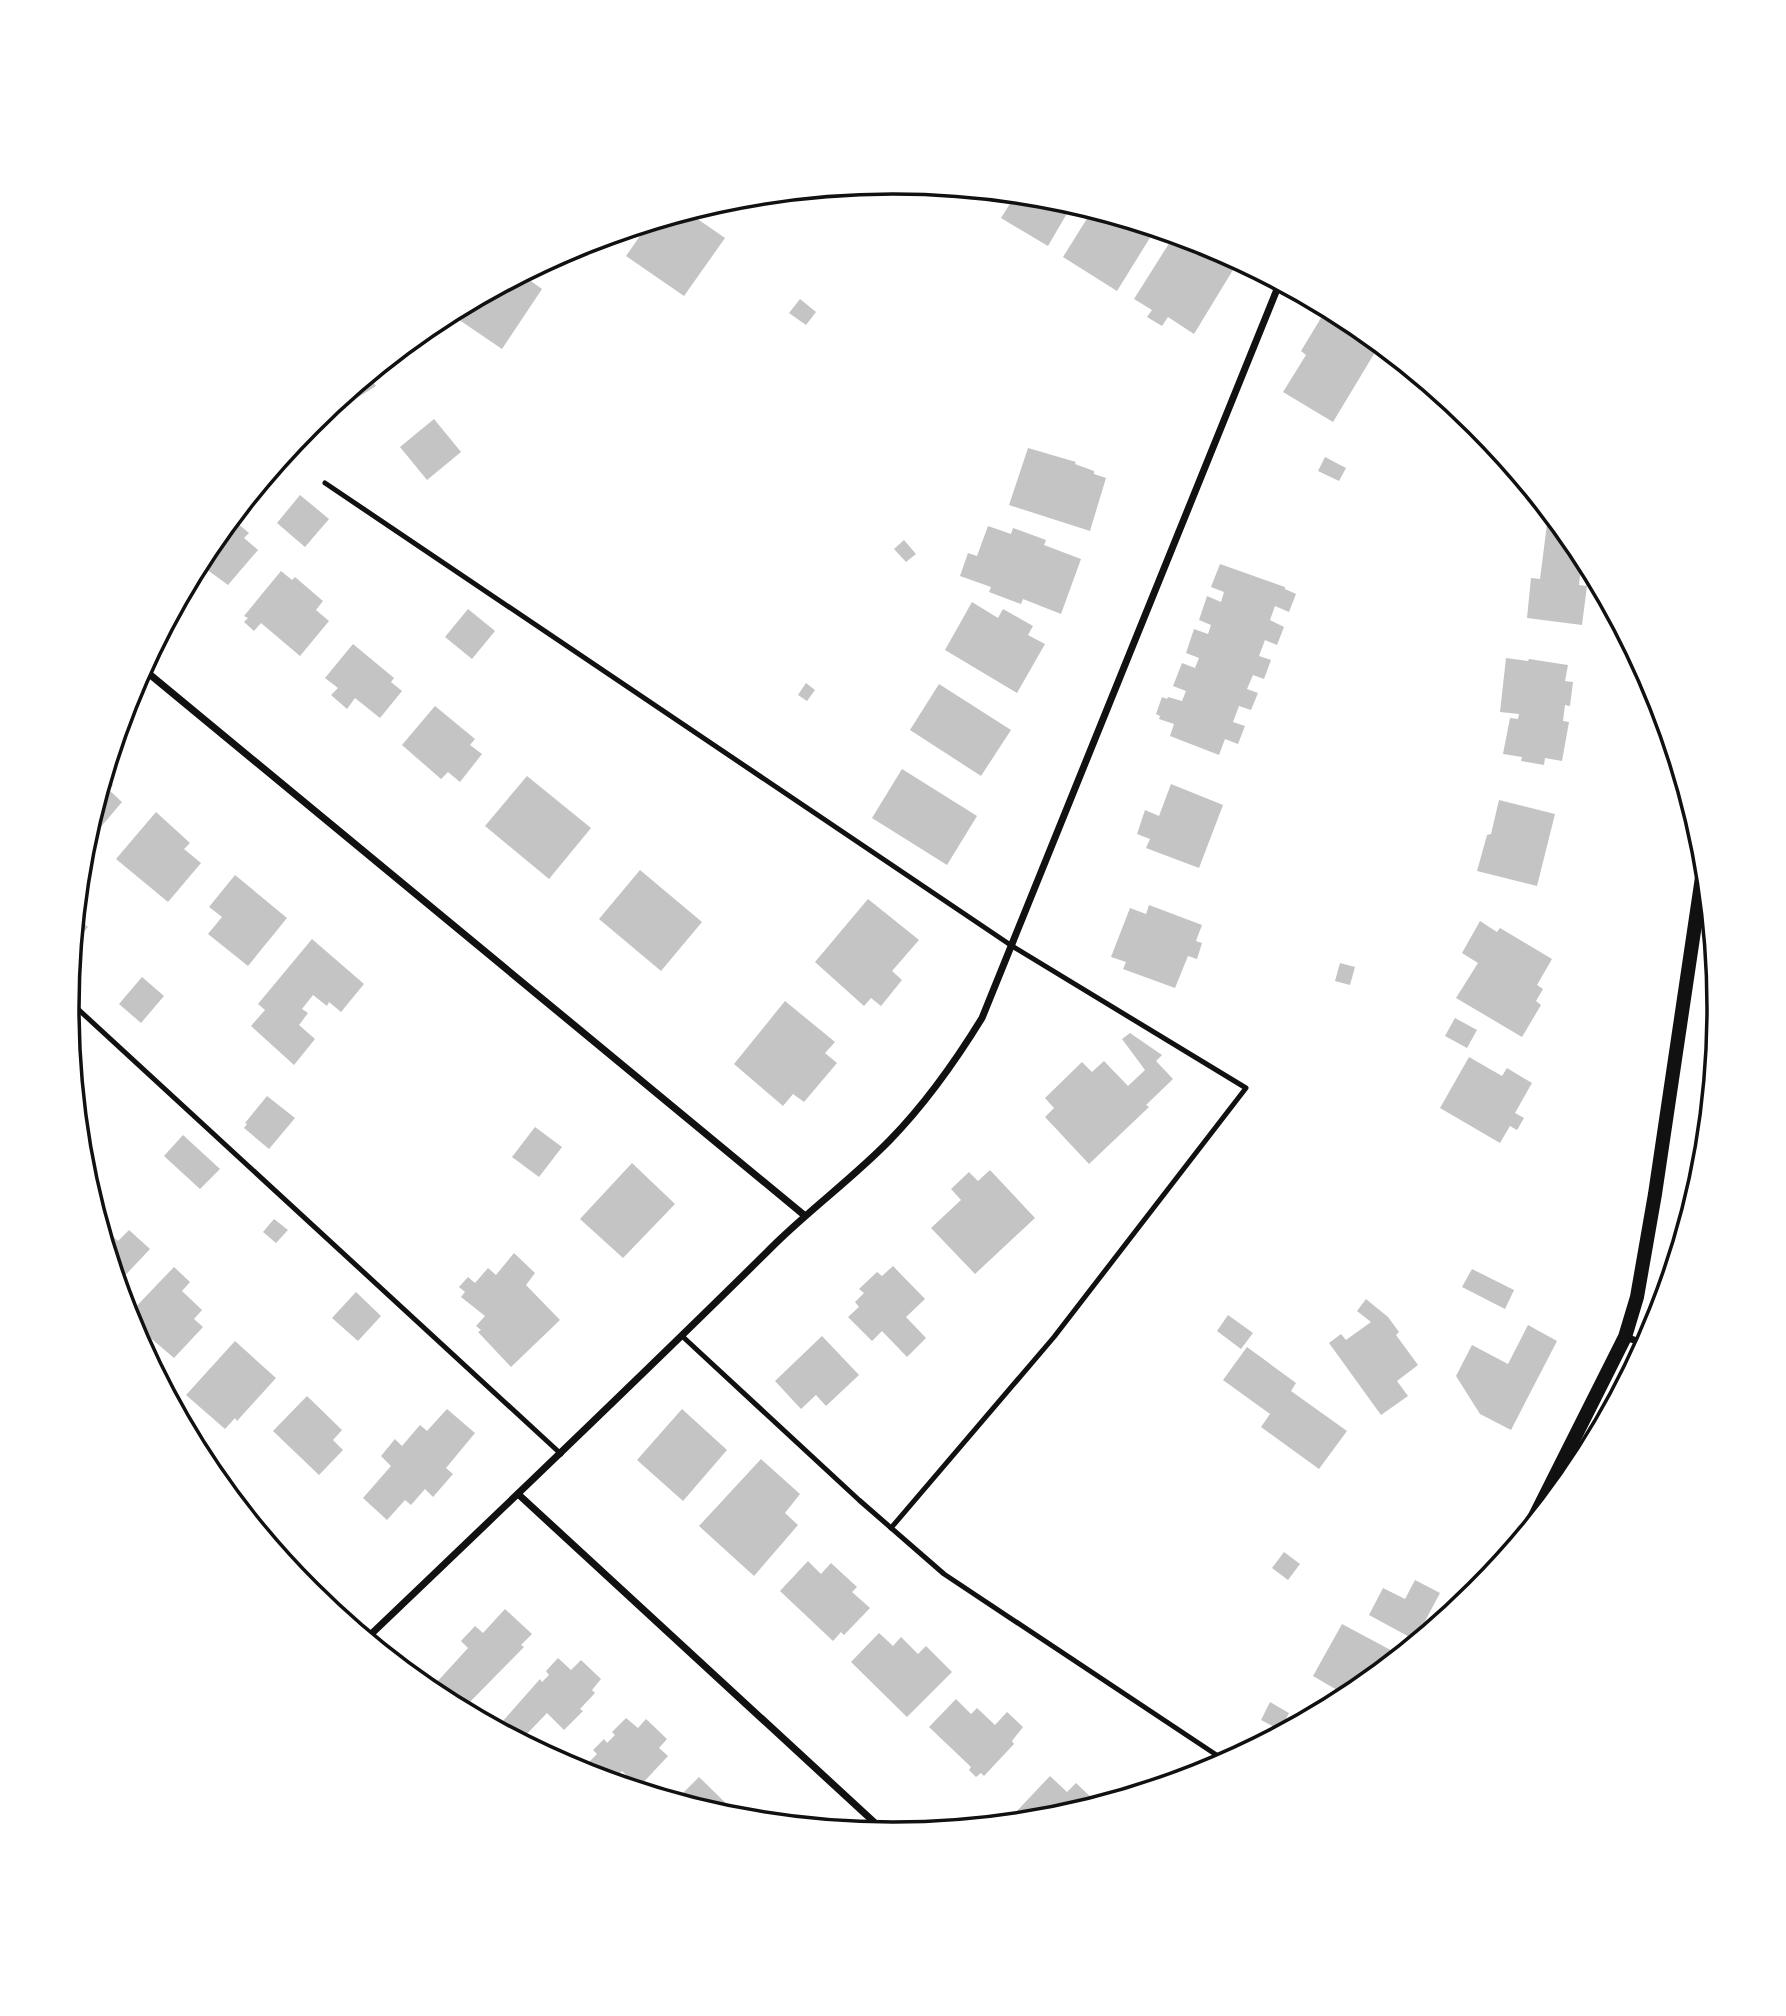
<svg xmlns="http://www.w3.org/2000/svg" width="1786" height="2016" font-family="'Open Sans',sans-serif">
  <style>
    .building { fill: #c4c4c4 }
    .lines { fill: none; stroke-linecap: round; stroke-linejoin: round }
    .service { stroke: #111; stroke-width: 5 }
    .minor { stroke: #111; stroke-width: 7 }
    .secondary { stroke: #111; stroke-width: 14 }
    .rim { fill: none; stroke: #111; stroke-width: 3.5 }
  </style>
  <rect width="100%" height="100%" fill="#fff"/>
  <g class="building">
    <path d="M951,187L958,188L981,190L977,198L973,196L971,200Z"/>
    <path d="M1016,194L1055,197L1073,203L1048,246L1001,218Z"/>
    <path d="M1093,209L1156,228L1117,291L1063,257Z"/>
    <path d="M686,211L725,238L684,296L626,256L649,223Z"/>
    <path d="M1175,234L1210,245L1239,260L1194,334L1168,317L1162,326L1147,317L1152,310L1134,299Z"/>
    <path d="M521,274L542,289L502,349L449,313Z"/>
    <path d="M800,299L816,312L806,325L789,313Z"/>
    <path d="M1327,308L1353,321L1380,344L1333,422L1283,392L1306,355L1301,351Z"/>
    <path d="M368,375L376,386L341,408L336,401Z"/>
    <path d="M434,419L461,452L427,480L400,447Z"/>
    <path d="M1028,448L1076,462L1075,464L1094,471V474L1106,478L1090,531L1009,505Z"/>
    <path d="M1325,457L1346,468L1339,481L1318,471Z"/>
    <path d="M300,495L329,519L305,547L277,523Z"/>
    <path d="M231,518L249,533L244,538L258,550L228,585L198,563L206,548Z"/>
    <path d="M1547,524L1561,525L1580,549L1588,564V568L1581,567L1579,585L1587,586L1582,625L1527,618L1531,578L1540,579Z"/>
    <path d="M988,526L1011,534L1013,528L1046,540L1044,545L1081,559L1061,614L1023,599L1021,604L989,592L991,587L960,576L968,553L977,556Z"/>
    <path d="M904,540L916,554L906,562L894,549Z"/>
    <path d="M1220,564L1285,587V589L1296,594L1289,612L1275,606L1270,620L1284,627L1277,645L1265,640L1259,656L1271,660L1264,679L1253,675L1247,689L1258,693L1251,710L1239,706L1233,722L1245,726L1238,744L1225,739L1219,755L1170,736L1174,724L1159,719L1160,716L1156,714L1162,697L1167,699L1168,697L1182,701L1186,691L1173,686L1182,663L1195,668L1199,658L1186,653L1194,629L1208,634L1211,625L1199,620L1207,596L1221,602L1224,592L1211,587Z"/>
    <path d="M281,571L292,580L295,577L323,601L316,610L329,621L300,656L261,623L254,631L244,622L248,618L244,616Z"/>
    <path d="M972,602L998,618L1003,609L1033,626L1028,635L1045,644L1017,693L945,650Z"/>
    <path d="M468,609L495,631L472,659L445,637Z"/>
    <path d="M353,644L394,678L391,682L402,691L380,718L355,698L347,709L331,695L338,688L325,678Z"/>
    <path d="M1506,658L1528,661L1529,659L1568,665L1565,681L1573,682L1570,706L1565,705L1563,721L1569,722L1562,761L1545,758L1544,765L1521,761L1522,757L1503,754L1510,718L1518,719L1519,714L1500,712Z"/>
    <path d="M806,683L815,690L807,701L798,695Z"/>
    <path d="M939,684L1011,730L981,776L910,730Z"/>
    <path d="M435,706L475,739L470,745L482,754L460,782L448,772L441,779L402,745Z"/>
    <path d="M902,769L977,816L947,865L872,818Z"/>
    <path d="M527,776L591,828L549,879L485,826Z"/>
    <path d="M104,777L113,785L109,790L122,802L94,835L88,829Z"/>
    <path d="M1171,784L1223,805L1199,868L1146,848L1150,839L1137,834L1145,810L1159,816Z"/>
    <path d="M1499,800L1555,814L1537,886L1477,871L1487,835L1491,834Z"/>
    <path d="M156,812L190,843L184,849L201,863L168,902L116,859Z"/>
    <path d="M640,870L702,922L661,971L599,919Z"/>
    <path d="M235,875L287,918L248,966L208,934L222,917L209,907Z"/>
    <path d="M868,899L919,940L892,971L902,980L881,1006L871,998L864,1006L815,962Z"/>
    <path d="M1149,905L1202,925L1196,941L1202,943L1197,959L1188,956L1175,988L1123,969L1126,962L1111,957L1130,908L1146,914Z"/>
    <path d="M75,917L88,927L73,945L75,924Z"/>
    <path d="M1480,921L1497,932L1500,928L1552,959L1537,985L1543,989L1536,1001L1541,1005L1522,1037L1456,998L1478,963L1462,953Z"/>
    <path d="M312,939L364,984L341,1012L329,1002L327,1006L313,995L302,1009L308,1013L299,1025L315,1039L294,1065L251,1026L265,1010L258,1004Z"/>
    <path d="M1340,963L1355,967L1350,985L1335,981Z"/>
    <path d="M142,977L164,996L141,1023L119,1004Z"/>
    <path d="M785,1001L835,1042L825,1053L837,1063L804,1102L793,1094L783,1106L734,1064Z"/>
    <path d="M1455,1018L1477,1030L1467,1048L1445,1036Z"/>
    <path d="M1130,1033L1162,1055L1156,1061L1173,1079L1146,1105L1149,1107L1089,1164L1045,1117L1054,1108L1045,1098L1082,1062L1092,1072L1104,1061L1128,1086L1145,1070L1122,1039Z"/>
    <path d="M1469,1057L1502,1076L1507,1068L1532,1083L1515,1113L1524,1118L1517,1130L1510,1126L1500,1143L1440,1108Z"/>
    <path d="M267,1096L295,1118L269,1149L244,1128L247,1124L245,1123Z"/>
    <path d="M535,1127L562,1147L539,1177L512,1157Z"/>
    <path d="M183,1135L220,1169L200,1189L164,1156Z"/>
    <path d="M632,1163L675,1204L623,1258L580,1219Z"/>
    <path d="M990,1170L1035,1218L975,1274L931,1228L961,1200L951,1189L969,1172L978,1181Z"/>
    <path d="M274,1219L288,1230L276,1243L263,1232Z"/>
    <path d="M99,1224L118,1241L129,1230L150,1249L117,1284Z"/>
    <path d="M514,1253L535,1273L526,1285L560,1320L511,1367L478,1332L481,1330L476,1326L485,1316L461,1297L465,1292L459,1287L468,1277L475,1283L488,1268L496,1275Z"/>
    <path d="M893,1266L925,1299L906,1317L926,1338L907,1357L882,1331L872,1341L848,1317L859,1307L855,1302L864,1293L859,1289L877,1272L882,1276Z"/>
    <path d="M174,1267L190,1282L182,1291L202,1310L194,1319L203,1327L174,1358L146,1334L141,1340L135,1335L127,1316Z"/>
    <path d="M1472,1269L1514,1290L1505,1309L1462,1287Z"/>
    <path d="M356,1292L381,1316L358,1341L332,1318Z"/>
    <path d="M1366,1299L1388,1317L1399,1332L1396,1335L1418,1365L1397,1381L1408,1396L1381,1415L1329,1343L1341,1334L1346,1340L1371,1322L1357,1311Z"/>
    <path d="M1228,1315L1253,1333L1241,1349L1217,1331Z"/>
    <path d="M1528,1325L1557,1341L1511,1430L1480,1414L1456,1376L1472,1345L1508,1364Z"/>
    <path d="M822,1336L859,1375L826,1406L816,1395L801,1409L775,1381Z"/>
    <path d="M235,1341L276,1378L237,1421L235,1418L225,1429L186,1395Z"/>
    <path d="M1247,1347L1296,1383L1291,1391L1347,1431L1319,1469L1261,1427L1270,1414L1223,1380Z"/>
    <path d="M307,1396L342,1430L333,1440L343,1450L319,1475L273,1431Z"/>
    <path d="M447,1409L475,1433L446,1468L453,1474L433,1497L425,1489L411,1505L405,1500L387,1520L363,1498L391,1466L381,1456L395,1439L402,1446L420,1425L427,1431Z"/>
    <path d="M682,1409L727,1450L683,1501L637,1460Z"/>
    <path d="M761,1459L800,1494L785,1513L798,1525L754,1576L699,1526Z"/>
    <path d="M1284,1552L1300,1564L1288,1580L1272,1568Z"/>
    <path d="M808,1561L821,1574L831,1563L857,1587L852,1592L870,1608L844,1635L841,1632L833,1641L780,1591Z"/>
    <path d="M1415,1580L1440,1593L1415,1640L1369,1615L1383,1588L1405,1599Z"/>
    <path d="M505,1609L532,1634L521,1645L524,1647L463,1709L436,1683L468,1648L461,1641L475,1626L483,1633Z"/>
    <path d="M1342,1624L1398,1654L1394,1661L1349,1697L1313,1676Z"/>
    <path d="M879,1633L893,1646L901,1637L918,1654L926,1646L952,1672L907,1717L851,1662Z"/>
    <path d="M558,1658L571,1670L581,1660L601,1679L592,1690L595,1693L580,1709L583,1711L564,1730L547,1713L522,1739L503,1721L540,1679L542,1682L549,1675L546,1671Z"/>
    <path d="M956,1699L971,1714L977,1708L995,1725L1007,1712L1023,1727L1012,1741L1014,1744L984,1776L981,1773L976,1777L969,1770L971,1767L929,1727Z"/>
    <path d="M1270,1702L1289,1713L1280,1730L1261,1720Z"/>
    <path d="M626,1718L638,1728L646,1719L667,1739L659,1748L668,1756L639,1787L622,1771L612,1782L579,1772L597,1754L593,1750L604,1739L607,1743L615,1735L612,1732Z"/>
    <path d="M1050,1776L1067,1792L1076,1783L1097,1803L1093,1807L1054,1819L1022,1822L1014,1814Z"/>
    <path d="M699,1777L739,1816L736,1819L675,1801Z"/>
  </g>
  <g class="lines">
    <g class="service">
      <path d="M325,483L1012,946L1246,1088L1054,1337L891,1528"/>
      <path d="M67,999L561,1454"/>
      <path d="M682,1336L859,1500L944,1574L1227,1762"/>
    </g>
    <g class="minor">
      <path d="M142,668L804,1215"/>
      <path d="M1625,1337L1646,1344"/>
      <path d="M518,1494L887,1834"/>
      <path d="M366,1639C503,1508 641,1377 776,1243C813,1207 854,1177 890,1140C926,1103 955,1062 982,1018L1280,282"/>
    </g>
    <path class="secondary" d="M1527,1532L1625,1337L1637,1297L1655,1194L1705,857"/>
  </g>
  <path d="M0 0H1786V2016H0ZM79 1008a814 814 0 1 1 1628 0a814 814 0 1 1-1628 0Z" fill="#fff" fill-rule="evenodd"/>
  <path class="rim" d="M79 1008a814 814 0 1 1 1628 0a814 814 0 1 1-1628 0Z"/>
</svg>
